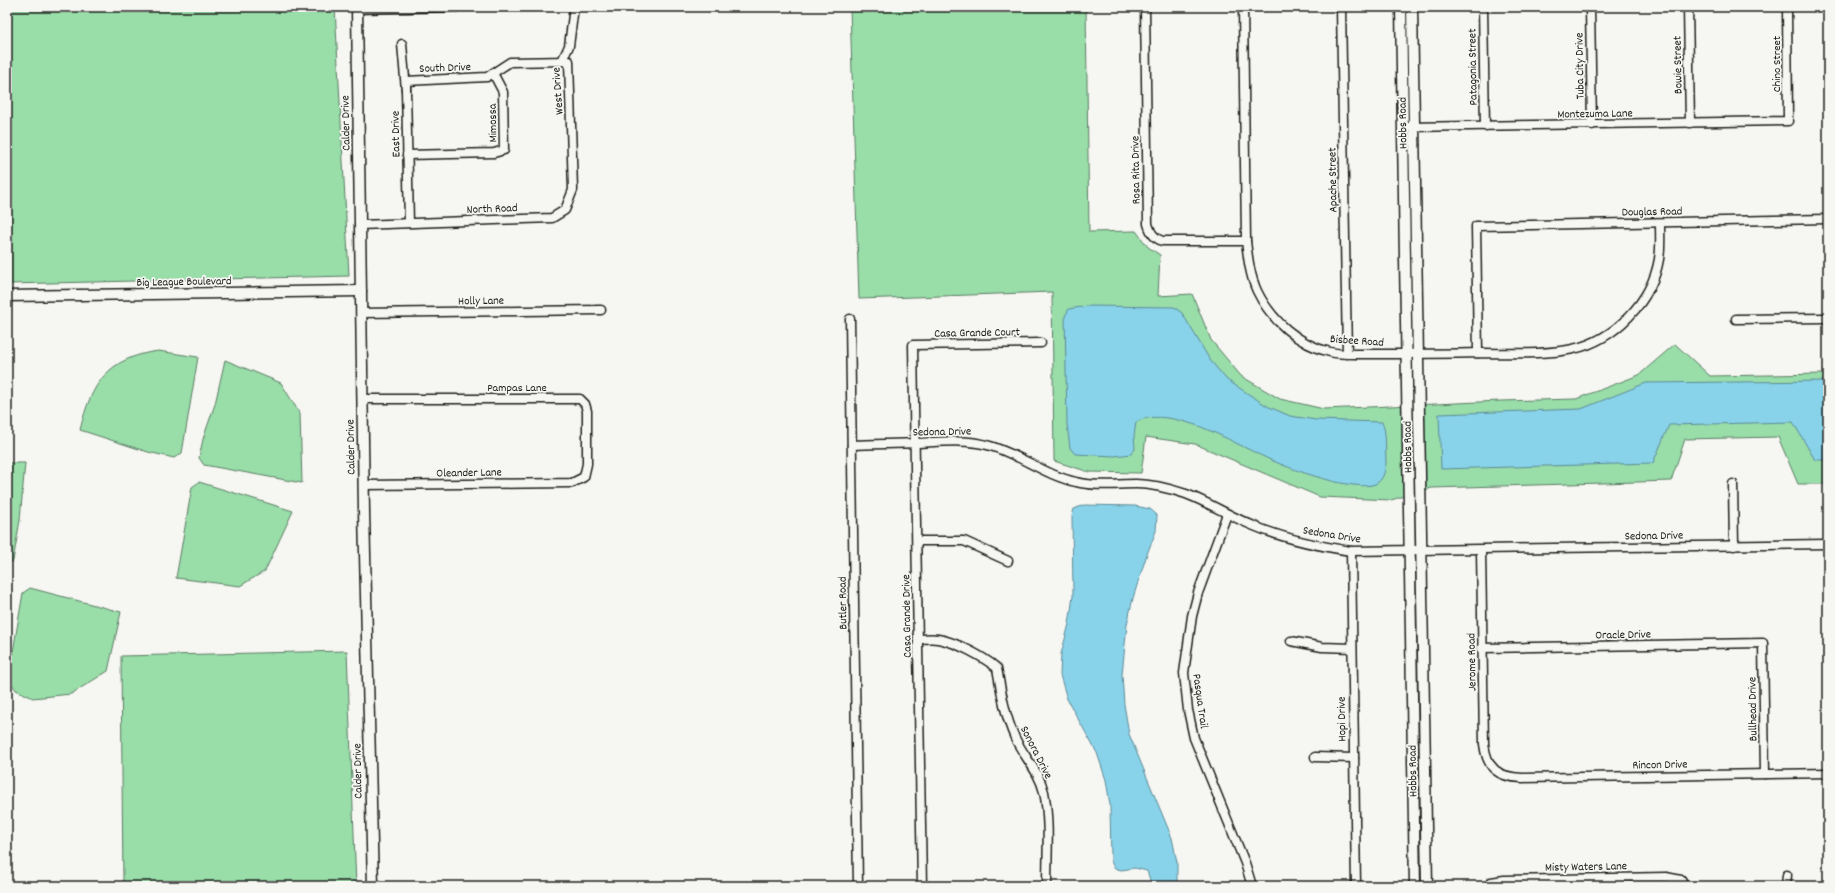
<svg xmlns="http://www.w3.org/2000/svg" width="1835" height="893" font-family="Dekko,sans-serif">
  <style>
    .green { fill: #99dda9; stroke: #5a7c62 }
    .water { fill: #88d3e9; stroke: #5d8a97 }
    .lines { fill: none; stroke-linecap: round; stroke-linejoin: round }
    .minor-casing { stroke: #1c1c1c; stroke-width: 11 }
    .tertiary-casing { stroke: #1c1c1c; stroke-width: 13 }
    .minor { stroke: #f6f6f2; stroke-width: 8 }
    .tertiary { stroke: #f6f6f2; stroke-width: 10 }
    .labels { text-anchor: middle; stroke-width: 3.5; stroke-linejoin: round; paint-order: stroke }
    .street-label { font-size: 12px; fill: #1c1c1c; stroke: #f6f6f2 }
  </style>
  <rect width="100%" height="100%" fill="#f6f6f2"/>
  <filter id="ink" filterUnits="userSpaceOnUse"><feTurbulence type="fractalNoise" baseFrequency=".025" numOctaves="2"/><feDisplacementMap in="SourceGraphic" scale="8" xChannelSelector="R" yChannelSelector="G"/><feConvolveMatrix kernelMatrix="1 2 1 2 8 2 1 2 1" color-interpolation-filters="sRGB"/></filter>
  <g filter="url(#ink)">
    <g class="green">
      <path d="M7,7H335L349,276L7,284Z"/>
      <path d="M850,7H1086L1089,232L1136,231L1148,247L1160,255L1158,296L1192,294L1211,340L1241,376L1280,399L1324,409L1501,401L1576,399L1639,375L1675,344L1710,376L1828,374V484H1798L1778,437L1685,439L1671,481L1432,488L1391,500L1320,497L1195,444L1146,437L1141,473L1089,472L1054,461L1052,292L859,299Z"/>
      <path d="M158,351L198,357L182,453L174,458L148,452L80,430C91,384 107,358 158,351Z"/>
      <path d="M225,360L281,383L300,414L302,483L204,465L199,458L203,439L215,404Z"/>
      <path d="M7,463H25L20,520L13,561L7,564Z"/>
      <path d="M199,482L293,511L265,571L240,586L176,578L192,487Z"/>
      <path d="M30,588L121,612L108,671L71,694L33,698L16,690L10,681L9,675L23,593Z"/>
      <path d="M347,651L356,886H123L121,656Z"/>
    </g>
    <g class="water">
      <path d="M1088,306L1174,307L1182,313L1210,360L1227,380L1267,406L1290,416L1316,420L1382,422C1387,433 1385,448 1386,461C1386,470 1383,483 1372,485C1362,487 1346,484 1336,482C1308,475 1282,466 1256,453C1237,444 1220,434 1201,427C1182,420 1154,412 1136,422L1134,436L1135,449L1131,454L1115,456L1075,454L1070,448L1067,424L1065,316L1069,309Z"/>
      <path d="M1828,381V460H1815L1793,422L1669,425L1653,463L1441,469L1439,414L1581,409L1646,383Z"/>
      <path d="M1084,505L1135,506L1150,509L1157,515L1156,531L1147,554L1133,598L1127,624L1122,675L1124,704L1129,734L1172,838L1177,862V886H1152L1147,871L1135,868L1121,870L1114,868L1111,861L1110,805L1106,780L1097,753L1067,699L1060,675L1061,654L1069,624L1073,596L1072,516L1074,509Z"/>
    </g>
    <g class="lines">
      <g class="minor-casing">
        <g id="minor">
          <path d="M1145,7L1148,224C1151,233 1153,237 1162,241H1246"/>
          <path d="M1243,7L1246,241C1248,258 1250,276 1257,291C1271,320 1299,345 1330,352C1338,354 1347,354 1355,354C1397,354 1440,354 1482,353C1512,353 1544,355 1573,349C1615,340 1652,301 1659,259C1661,247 1660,235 1660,223"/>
          <path d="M1341,7L1347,354"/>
          <path d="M1483,7L1485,126"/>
          <path d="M1590,7L1592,125"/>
          <path d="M1688,7L1690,123"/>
          <path d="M357,9L457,7"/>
          <path d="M402,44L406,90L409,223"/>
          <path d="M562,61L569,46L574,7"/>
          <path d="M1408,127L1788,121L1787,7"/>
          <path d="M407,155L494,153L504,150L503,92L493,73"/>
          <path d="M360,225L552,218L565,210L573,190L569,61L510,62L487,77L406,81V90"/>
          <path d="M361,313L601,310"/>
          <path d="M850,319L858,886"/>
          <path d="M1736,319L1828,318"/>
          <path d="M1478,353L1476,226L1828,219"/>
          <path d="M363,399H580L585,404L587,411V464L584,477L572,483L364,485"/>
          <path d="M852,445C874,444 896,444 918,443C940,442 965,439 987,445C1018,453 1044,475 1076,482C1095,487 1116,484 1136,484C1153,484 1171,489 1186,494C1210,503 1231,517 1254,526C1285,539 1318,546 1351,551L1828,544"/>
          <path d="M1733,484L1734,546"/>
          <path d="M1227,514L1198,593L1192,616L1184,673L1188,710L1194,738L1245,863L1252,886"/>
          <path d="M917,541H964L1008,561"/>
          <path d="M1481,550L1484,744C1487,769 1498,777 1522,778L1828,773"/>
          <path d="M1351,551L1356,886"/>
          <path d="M919,639C925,639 932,638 938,639C956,642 982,656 997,668C1001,691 1005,716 1015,738C1024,757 1039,771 1044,792C1050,821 1047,856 1047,886"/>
          <path d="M1291,641L1322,647L1352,648"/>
          <path d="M1482,648L1763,643L1765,774"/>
          <path d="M1315,757L1354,758"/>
          <path d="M922,886L913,345L1041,343"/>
          <path d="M1490,886L1491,882L1504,880L1666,877L1681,880L1684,886"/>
          <path d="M1786,886L1787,875"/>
        </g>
      </g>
      <g class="tertiary-casing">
        <g id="tertiary">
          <path d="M357,7L364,512L373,886"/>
          <path d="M1401,7L1415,886"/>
          <path d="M1412,7L1427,886"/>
          <path d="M7,296L361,291"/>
        </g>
      </g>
      <use href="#minor" class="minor"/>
      <use href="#tertiary" class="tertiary"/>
    </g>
  </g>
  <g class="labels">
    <g class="street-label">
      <text transform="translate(1776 64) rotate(-90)" y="4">Chino Street</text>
      <text transform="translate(1677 65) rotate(-91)" y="4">Bowie Street</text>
      <text transform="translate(1579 66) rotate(-91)" y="4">Tuba City Drive</text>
      <text transform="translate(445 67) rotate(-2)" y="4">South Drive</text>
      <text transform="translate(1472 67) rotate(-91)" y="4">Patagonia Street</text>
      <text transform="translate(557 91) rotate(-94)" y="4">West Drive</text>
      <text transform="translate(1595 113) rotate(-1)" y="4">Montezuma Lane</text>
      <text transform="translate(345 123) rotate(-91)" y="4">Calder Drive</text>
      <text transform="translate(492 123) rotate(-91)" y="4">Mimossa</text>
      <text transform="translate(1402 123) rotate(-91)" y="4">Hobbs Road</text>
      <text transform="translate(395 134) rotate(-91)" y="4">East Drive</text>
      <text transform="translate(1135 170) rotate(-91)" y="4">Rosa Rita Drive</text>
      <text transform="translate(1332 180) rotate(-91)" y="4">Apache Street</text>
      <text transform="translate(492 208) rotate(-2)" y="4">North Road</text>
      <text transform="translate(1652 211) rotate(-1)" y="4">Douglas Road</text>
      <text transform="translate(184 281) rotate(-1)" y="4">Big League Boulevard</text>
      <text transform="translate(481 300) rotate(-1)" y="4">Holly Lane</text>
      <text transform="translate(977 332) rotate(-1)" y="4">Casa Grande Court</text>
      <text transform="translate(1357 340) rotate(4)" y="4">Bisbee Road</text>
      <text x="517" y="391">Pampas Lane</text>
      <text transform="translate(942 431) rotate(-1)" y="4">Sedona Drive</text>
      <text transform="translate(350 447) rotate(-91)" y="4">Calder Drive</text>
      <text transform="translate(1407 447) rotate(-91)" y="4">Hobbs Road</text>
      <text transform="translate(469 472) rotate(-1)" y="4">Oleander Lane</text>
      <text transform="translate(1332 534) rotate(9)" y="4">Sedona Drive</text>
      <text transform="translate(1654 535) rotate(-1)" y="4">Sedona Drive</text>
      <text transform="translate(842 603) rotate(-91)" y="4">Butler Road</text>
      <text transform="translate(906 616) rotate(-91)" y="4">Casa Grande Drive</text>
      <text transform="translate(1623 634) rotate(-1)" y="4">Oracle Drive</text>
      <text transform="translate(1471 662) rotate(-91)" y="4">Jerome Road</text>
      <text transform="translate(1201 701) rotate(82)" y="4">Pasqua Trail</text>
      <text transform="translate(1752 709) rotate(-91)" y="4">Bullhead Drive</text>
      <text transform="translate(1341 719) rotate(-91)" y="4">Hopi Drive</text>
      <text transform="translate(1037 752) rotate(63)" y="4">Sonora Drive</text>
      <text transform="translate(1660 764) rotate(-1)" y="4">Rincon Drive</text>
      <text transform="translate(357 771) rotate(-91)" y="4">Calder Drive</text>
      <text transform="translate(1412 771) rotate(-91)" y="4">Hobbs Road</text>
      <text transform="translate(1586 866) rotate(-1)" y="4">Misty Waters Lane</text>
    </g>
  </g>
  <rect width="1835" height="893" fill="none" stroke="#f6f6f2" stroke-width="24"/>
  <rect x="12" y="12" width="1811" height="869" fill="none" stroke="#1c1c1c" stroke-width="1.5" filter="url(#ink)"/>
</svg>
